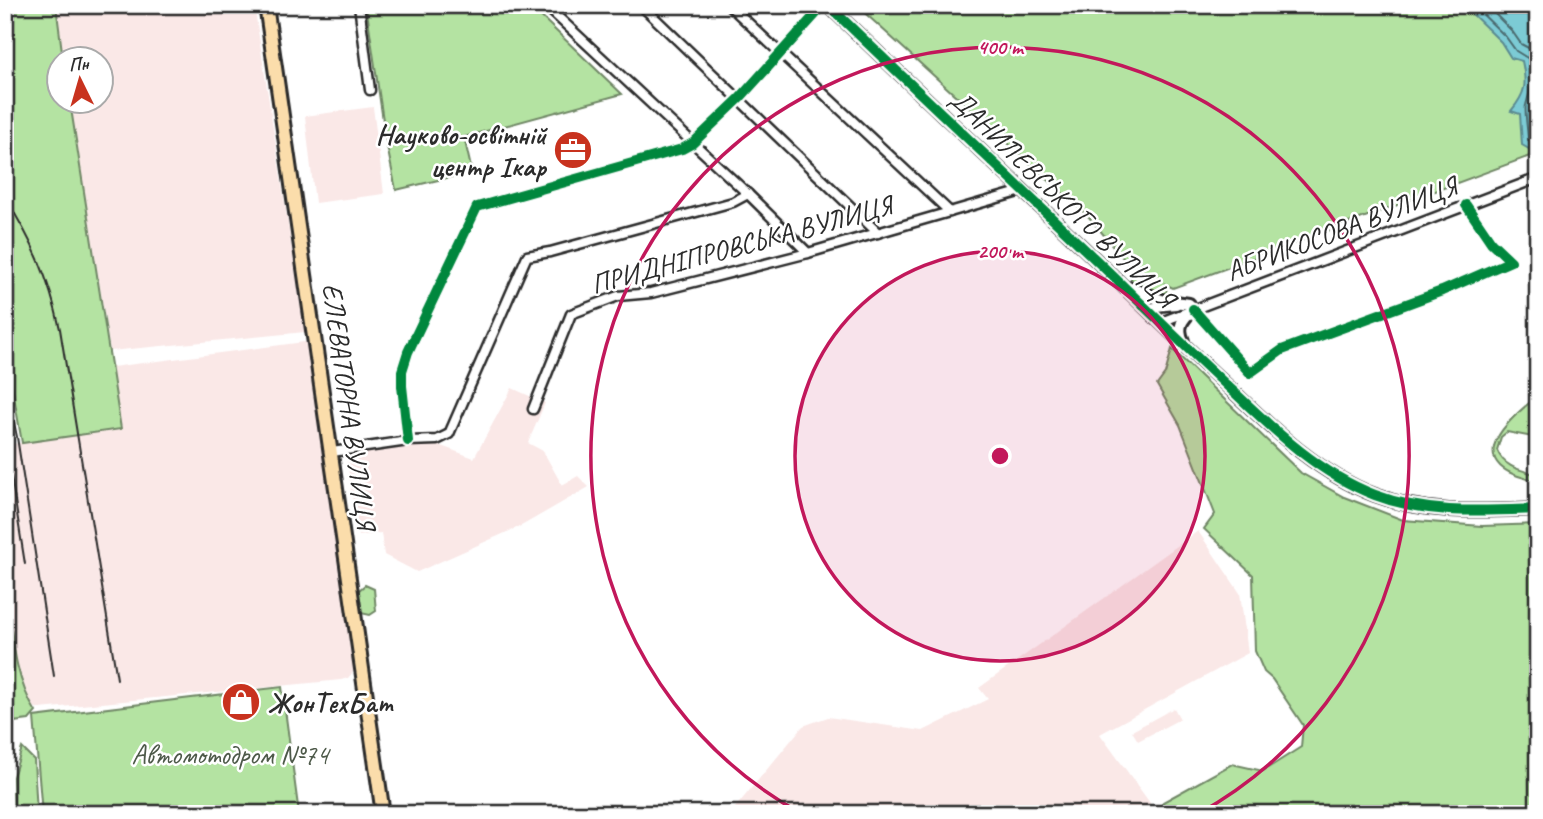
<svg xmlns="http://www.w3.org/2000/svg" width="1543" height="819" font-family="Caveat,sans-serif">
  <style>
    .built { fill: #fae8e7 }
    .green { fill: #b4e3a2; stroke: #708766; stroke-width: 2 }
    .water { fill: #7bcbd5; stroke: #5b8b91; stroke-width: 2 }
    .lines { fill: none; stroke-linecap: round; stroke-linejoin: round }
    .shore { stroke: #4b6b6f; stroke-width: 2 }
    .minor-casing { stroke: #2b2b2b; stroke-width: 13 }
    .tertiary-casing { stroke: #2b2b2b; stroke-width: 16 }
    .primary-casing { stroke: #2b2b2b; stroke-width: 18 }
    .minor { stroke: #fff; stroke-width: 8 }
    .tertiary { stroke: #fff; stroke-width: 10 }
    .primary { stroke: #fbddab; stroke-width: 12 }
    .rail { stroke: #2b2b2b; stroke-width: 2 }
    .cycleway-casing { stroke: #fff; stroke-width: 15 }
    .cycleway { stroke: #00873e; stroke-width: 10 }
    .ring { fill: none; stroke: #c2185b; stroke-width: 3.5 }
    .labels { text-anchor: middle; stroke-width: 5; stroke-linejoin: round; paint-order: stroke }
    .poi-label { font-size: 28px; font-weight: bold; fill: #2b2b2b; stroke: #fff; text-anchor: end }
    .street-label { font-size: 28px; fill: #2b2b2b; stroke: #fff }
    .park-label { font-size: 28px; fill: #4d5949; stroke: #fff }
    .centre { fill: #c2185b; stroke: #fff; stroke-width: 3.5 }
    .ring-label { font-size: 21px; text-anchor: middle; font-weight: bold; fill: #c2185b; stroke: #fff; stroke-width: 5; stroke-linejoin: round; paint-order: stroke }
  </style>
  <rect width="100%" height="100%" fill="#fff"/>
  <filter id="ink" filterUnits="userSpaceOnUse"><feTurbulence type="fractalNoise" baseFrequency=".0143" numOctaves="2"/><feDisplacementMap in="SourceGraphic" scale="14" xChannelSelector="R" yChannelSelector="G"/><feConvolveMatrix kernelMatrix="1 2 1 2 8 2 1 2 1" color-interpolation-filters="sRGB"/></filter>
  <g filter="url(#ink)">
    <g class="built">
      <path d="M56,5H254L305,332L110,351L70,102H102V60L63,59Z"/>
      <path d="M373,107L384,194L315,203L305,116Z"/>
      <path d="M312,341L355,662L353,672L348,678L341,680L40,709L27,705L5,647V445L120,429L112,367Z"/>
      <path d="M512,388L545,403L528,443L543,451L562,485L578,476L589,487L523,525L417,572L384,555L381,533L358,536L347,461L348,453L430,442L474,458Z"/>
      <path d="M1198,531L1240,593L1248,653L1100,734L1150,803L1146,814H730L803,726L828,717L923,731L988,699L979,688Z"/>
      <path d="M1174,708L1180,719L1138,741L1132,731Z"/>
    </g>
    <g class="green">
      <path d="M5,5H56L63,59L60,60V102H70L121,429L22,443L5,344Z"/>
      <path d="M366,5H529L622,94L464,137L472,172L396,190L386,141Z"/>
      <path d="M856,5H1538V153L1173,288L1165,284L1168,299L1133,284L1131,278L1133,274L1140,272L1132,269L1089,217Z"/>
      <path d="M1172,349L1301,473L1344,497L1403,520L1482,526L1538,524V814H1158L1163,802L1232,764L1263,771L1301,747L1303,725L1272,679L1264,672L1255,651L1253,575L1204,529L1215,514L1180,425L1157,385L1165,374Z"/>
      <path d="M1538,396V438L1507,432L1501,437L1497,450C1504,468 1521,470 1538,475V481C1462,467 1498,427 1538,396Z"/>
      <path d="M5,583C12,625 12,675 36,712L29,720L5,723Z"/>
      <path d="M365,585L374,589L376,611L370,615L361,613L358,591Z"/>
      <path d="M282,687L299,814H42L34,717Z"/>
      <path d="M22,748L34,760L37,814H14L13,777Z"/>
    </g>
    <path class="water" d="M1463,5H1538V149H1529L1522,145L1520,114L1511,111C1526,93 1527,84 1522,61L1511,58L1501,42Z"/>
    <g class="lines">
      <g class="shore">
        <path d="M1473,5L1506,37L1516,51L1529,59C1534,80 1532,84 1526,105C1524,109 1528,132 1528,140L1538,142"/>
        <path d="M1486,5L1512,31L1521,44L1534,51L1538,59"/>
      </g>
      <g class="minor-casing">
        <g id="minor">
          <path d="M359,5L370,90"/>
          <path d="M545,5L748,194L808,253"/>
          <path d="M641,5L878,233"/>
          <path d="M729,5L950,212"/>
          <path d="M1146,308L1176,305"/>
          <path d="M1193,309L1250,373L1282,350L1442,291L1511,261L1491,242L1466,205"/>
          <path d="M1161,322L1538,178"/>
          <path d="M533,409L571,314L618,296L651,293L808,253L1022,191"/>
          <path d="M408,441L402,386V371L408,352L477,207L682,149L693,143L740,98L824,5"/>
          <path d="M332,452L408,441L437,440L449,434L527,256L550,252L733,202L748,194"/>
        </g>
      </g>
      <g class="tertiary-casing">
        <g id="tertiary">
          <path d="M828,5C925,99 1023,190 1120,283C1158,320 1196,357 1235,393C1277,433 1320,474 1375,495C1427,515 1483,511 1538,509"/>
          <path d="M1131,288L1161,300L1189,304"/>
          <path d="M1183,341C1176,326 1183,319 1193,309"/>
        </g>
      </g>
      <g class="primary-casing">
        <path id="primary" d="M266,5L383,814"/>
      </g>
      <use href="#minor" class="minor"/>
      <use href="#tertiary" class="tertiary"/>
      <use href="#primary" class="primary"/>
      <g class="rail">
        <path d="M5,198C33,241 49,279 60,329L117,679"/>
        <path d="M5,380L17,437L54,676"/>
        <path d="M7,419V450L25,564"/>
      </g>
      <g class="cycleway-casing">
        <g id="cycleway">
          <path d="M828,5C925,99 1023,190 1120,283C1158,320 1196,357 1235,393C1277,433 1320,474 1375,495C1427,515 1483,511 1538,509"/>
          <path d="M1193,309L1250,373L1282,350L1442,291L1511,261L1491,242L1466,205"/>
          <path d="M408,441L402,386V371L408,352L477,207L682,149L693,143L740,98L824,5"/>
        </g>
      </g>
      <use href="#cycleway" class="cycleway"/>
    </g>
  </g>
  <circle cx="1000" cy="456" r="205" fill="#c2185b" fill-opacity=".12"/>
  <g class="ring">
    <circle cx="1000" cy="456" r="205"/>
    <path d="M802 814A409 409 0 1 1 1198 814"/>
  </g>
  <defs>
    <g id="office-disc" transform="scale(2.0125)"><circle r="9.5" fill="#c8321e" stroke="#fff"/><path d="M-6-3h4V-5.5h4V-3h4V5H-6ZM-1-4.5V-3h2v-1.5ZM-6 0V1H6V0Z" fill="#fff"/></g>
    <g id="shop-disc" transform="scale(2.0125)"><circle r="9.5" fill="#c8321e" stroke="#fff"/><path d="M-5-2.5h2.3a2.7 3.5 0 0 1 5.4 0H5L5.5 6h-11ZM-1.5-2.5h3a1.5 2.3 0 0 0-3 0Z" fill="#fff"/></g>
  </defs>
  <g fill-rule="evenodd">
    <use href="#office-disc" x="573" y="150"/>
    <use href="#shop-disc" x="241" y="702"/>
  </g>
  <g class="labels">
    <g class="poi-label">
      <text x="546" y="144">Науково-освітній<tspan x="546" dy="32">центр Ікар</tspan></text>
      <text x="268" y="712" text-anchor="start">ЖонТехБат</text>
    </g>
    <g class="street-label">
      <text transform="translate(1063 198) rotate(44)" y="10">ДАНИЛЕВСЬКОГО ВУЛИЦЯ</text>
      <text transform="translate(1341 228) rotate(-21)" y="10">АБРИКОСОВА ВУЛИЦЯ</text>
      <text transform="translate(741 244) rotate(-15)" y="10">ПРИДНІПРОВСЬКА ВУЛИЦЯ</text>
      <text transform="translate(350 406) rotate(82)" y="10">ЕЛЕВАТОРНА ВУЛИЦЯ</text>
    </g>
    <g class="park-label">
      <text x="230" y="764">Автомотодром №74</text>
    </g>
  </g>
  <circle cx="1000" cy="456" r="10" class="centre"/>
  <g class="ring-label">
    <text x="1000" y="54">400 m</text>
    <text x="1000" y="258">200 m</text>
  </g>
  <rect width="1543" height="819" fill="none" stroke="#fff" stroke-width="28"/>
  <rect x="14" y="14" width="1515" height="791" fill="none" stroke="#2b2b2b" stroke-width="2.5" filter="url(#ink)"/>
  <g transform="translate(80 80) rotate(355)"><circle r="33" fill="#ffffff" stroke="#aaaaaa" stroke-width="2"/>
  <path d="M0-5L12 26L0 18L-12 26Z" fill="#c8321e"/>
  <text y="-10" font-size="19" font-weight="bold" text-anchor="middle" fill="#2b2b2b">Пн</text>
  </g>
</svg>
